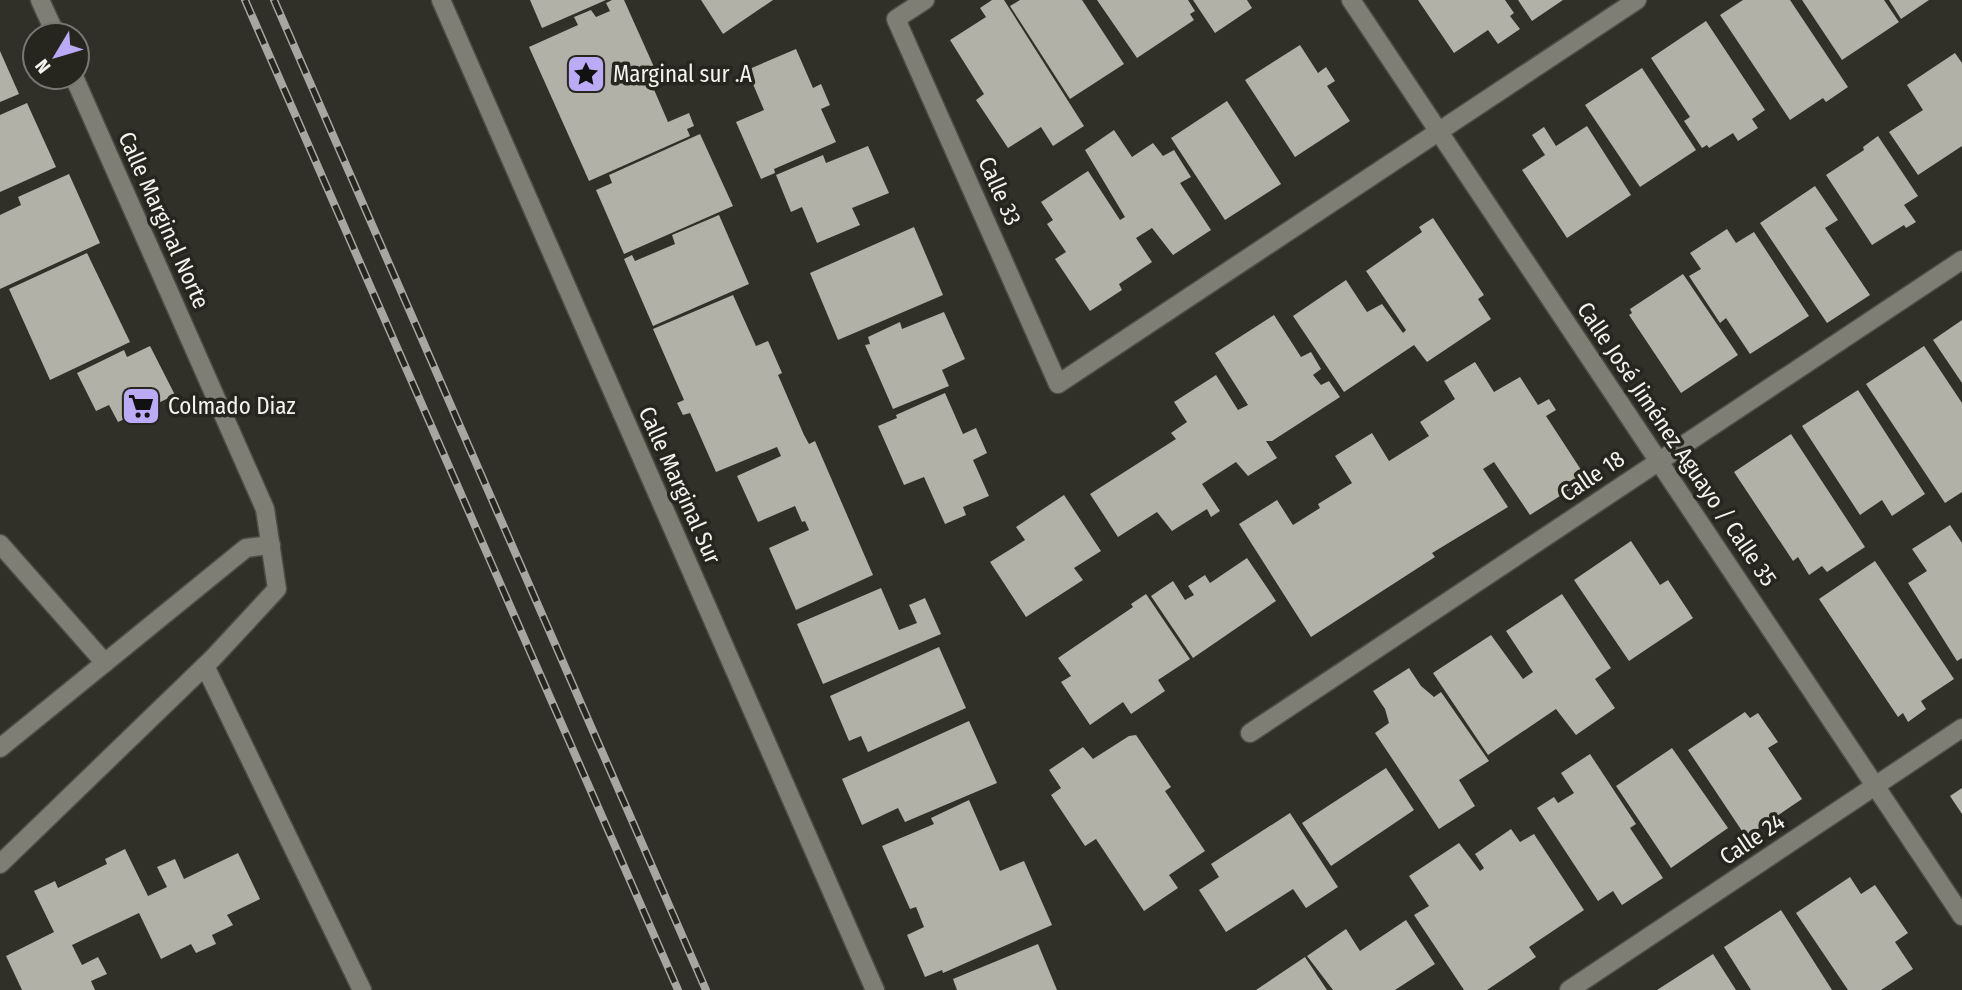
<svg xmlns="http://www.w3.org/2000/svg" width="1962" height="990" font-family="'Fira Sans Condensed',sans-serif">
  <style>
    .building { fill: #b1b1a7 }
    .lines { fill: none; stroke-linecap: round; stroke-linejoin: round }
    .minor-casing { stroke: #4d4d46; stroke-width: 21 }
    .minor { stroke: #7e7e75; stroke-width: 18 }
    .rail-casing { stroke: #a7a7a1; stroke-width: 8 }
    .rail { stroke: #26261e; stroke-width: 5; stroke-dasharray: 16; stroke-linecap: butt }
    .labels { text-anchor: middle; stroke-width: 7; stroke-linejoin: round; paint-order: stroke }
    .poi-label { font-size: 23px; fill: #f4f4ef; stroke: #26261e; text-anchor: start }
    .street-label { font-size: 23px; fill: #f4f4ef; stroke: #26261e }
  </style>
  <rect width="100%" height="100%" fill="#303028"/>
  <g class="building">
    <path d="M530,0H606L542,28Z"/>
    <path d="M612,0H624L654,67L646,71L668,122L689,113L694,126L687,129L690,136L589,181L529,47L578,25L574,17L591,10L596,17L610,11L606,3Z"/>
    <path d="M701,0H773L723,34Z"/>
    <path d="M992,0H1004L1084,126L1053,146L1041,127L1008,148L976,100L984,94L950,40L986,17L980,8Z"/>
    <path d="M1020,0H1082L1124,64L1070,99L1010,6Z"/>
    <path d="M1097,0H1188L1195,11L1190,14L1194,20L1137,58Z"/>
    <path d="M1193,0H1247L1252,8L1215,33Z"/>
    <path d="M1418,0H1505L1514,13L1510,16L1520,29L1498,44L1488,30L1454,53Z"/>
    <path d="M1518,0H1563L1532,21Z"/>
    <path d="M1743,0H1790L1848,87L1826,102L1823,98L1790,120L1720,15Z"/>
    <path d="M1802,0H1884L1899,22L1842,60Z"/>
    <path d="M1889,0H1929L1901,19Z"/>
    <path d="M1706,21L1765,110L1752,119L1758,128L1738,141L1733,133L1709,148L1707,145L1702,148L1684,121L1690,117L1651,58Z"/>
    <path d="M1300,45L1318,73L1326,67L1335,81L1327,86L1350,121L1295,157L1245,80Z"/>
    <path d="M796,49L813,88L821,84L830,105L821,109L836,142L774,169L775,173L761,179L736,122L764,110L747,70Z"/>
    <path d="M0,51L19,94L0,102Z"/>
    <path d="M1955,53L1962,63V146L1918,175L1889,132L1923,110L1907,85Z"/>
    <path d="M1642,68L1696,150L1640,187L1585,105Z"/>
    <path d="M1227,101L1281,184L1225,220L1171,138Z"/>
    <path d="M27,103L56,167L0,192V115Z"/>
    <path d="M1587,126L1631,195L1567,238L1522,170L1545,155L1532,135L1544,127L1556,146Z"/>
    <path d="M1114,130L1132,157L1153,143L1163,156L1174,150L1191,177L1180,183L1211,230L1173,255L1152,228L1136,238L1152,262L1119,284L1122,290L1090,311L1055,259L1066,252L1047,224L1053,220L1041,202L1088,171L1120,220L1125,217L1085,150Z"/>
    <path d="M700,134L733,206L624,254L596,190L612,183L609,175Z"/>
    <path d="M1878,136L1918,196L1904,205L1916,222L1906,228L1904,225L1872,245L1826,175L1864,150L1863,147Z"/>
    <path d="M868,146L889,193L852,208L860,225L817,243L802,207L791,212L776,175L823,155L826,163Z"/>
    <path d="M69,174L100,243L0,289V215L21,205L18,197Z"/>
    <path d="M1815,186L1838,220L1825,228L1870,295L1827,323L1760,223Z"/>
    <path d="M719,215L749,284L653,326L624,259L632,255L635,261L675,244L672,235Z"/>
    <path d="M1433,218L1484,295L1478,299L1491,319L1427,362L1414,345L1344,392L1293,316L1346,280L1367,312L1382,304L1403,333L1406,330L1366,271L1422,232L1419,227Z"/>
    <path d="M914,227L943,295L838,340L810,273Z"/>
    <path d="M1727,229L1736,243L1754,232L1809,316L1750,354L1726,318L1720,323L1689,276L1701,269L1690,253Z"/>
    <path d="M87,253L130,342L50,380L9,289Z"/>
    <path d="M1683,274L1738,355L1681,393L1629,315L1632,313L1630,309Z"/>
    <path d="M733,295L756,346L768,341L782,373L778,375L804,435L809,444L815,441L873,575L796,610L769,548L809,530L805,521L802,522L795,506L758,522L737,476L781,456L777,447L716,472L690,413L683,415L677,403L684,400L653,329Z"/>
    <path d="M944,312L965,359L942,370L949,386L893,409L865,345L870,344L868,337L900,322L902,329Z"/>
    <path d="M1274,315L1301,357L1311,352L1321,369L1313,375L1321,385L1329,381L1340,397L1272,441H1266L1277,458L1248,476L1236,462L1202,484L1220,511L1211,517L1207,509L1172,531L1157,512L1118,537L1090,494L1176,439L1171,433L1187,422L1174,402L1216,375L1238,410L1248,405L1215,353Z"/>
    <path d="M1962,320V383L1933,340Z"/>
    <path d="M150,346L175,395L118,422L109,405L96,411L77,373L124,350L127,357Z"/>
    <path d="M1924,346L1962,403V492L1945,503L1866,384Z"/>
    <path d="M1475,362L1494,392L1520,377L1538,405L1549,399L1556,410L1546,416L1587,479L1530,515L1494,462L1483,469L1508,507L1432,553L1435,557L1311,637L1239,524L1277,500L1293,525L1320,508L1318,504L1352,483L1335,456L1372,433L1389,461L1429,436L1420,422L1455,399L1444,381Z"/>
    <path d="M1858,390L1925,494L1892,516L1882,500L1860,515L1802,426Z"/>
    <path d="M945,393L963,434L976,428L987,453L973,460L989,496L963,507L966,515L945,524L924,477L904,485L878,426L897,418L896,415Z"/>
    <path d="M1791,434L1865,547L1827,572L1822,566L1809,575L1798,557L1793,561L1734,472Z"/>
    <path d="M1064,495L1101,551L1074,568L1083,580L1026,617L990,562L1025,540L1016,527Z"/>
    <path d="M1950,525L1962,543V658L1957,661L1908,583L1927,571L1912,549Z"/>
    <path d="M1631,541L1660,585L1668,580L1693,618L1629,661L1574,580Z"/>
    <path d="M1247,558L1276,601L1193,658L1151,596L1173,581L1185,600L1194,595L1188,586L1205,575L1210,583Z"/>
    <path d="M1875,561L1954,679L1921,701L1926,709L1908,722L1903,713L1898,717L1819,599Z"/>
    <path d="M881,588L899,630L917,623L909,605L925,598L941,634L823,684L797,624Z"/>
    <path d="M1146,594L1190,659L1158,680L1165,691L1131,714L1123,702L1090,725L1061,682L1071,676L1058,658L1133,607L1131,604Z"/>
    <path d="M1562,594L1611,668L1595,679L1615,708L1576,735L1556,709L1488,755L1433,673L1491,635L1523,679L1533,672L1506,631Z"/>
    <path d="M939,647L966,708L868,752L861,736L849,741L830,696Z"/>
    <path d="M1409,668L1421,686L1434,697L1441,692L1489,761L1459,780L1475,806L1439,829L1375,733L1389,723L1385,709L1373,691Z"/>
    <path d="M1745,712L1750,718L1758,713L1778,742L1768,748L1802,799L1746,837L1688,750Z"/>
    <path d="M969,721L997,783L905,822L898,808L862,825L842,779Z"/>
    <path d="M1136,735L1171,787L1165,791L1205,851L1169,875L1178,888L1144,911L1096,839L1085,846L1051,795L1061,788L1049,770L1083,747L1093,759L1129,736Z"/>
    <path d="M1672,748L1728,828L1671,868L1616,786Z"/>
    <path d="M1590,754L1636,824L1630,828L1663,878L1622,905L1613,891L1598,901L1537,808L1554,797L1558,803L1574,793L1561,773Z"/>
    <path d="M1386,768L1414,810L1331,866L1302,823Z"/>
    <path d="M1962,788V814L1950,796Z"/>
    <path d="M969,800L1000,871L1024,861L1052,925L943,973L942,970L925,977L907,935L924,927L916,907L910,909L882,846L934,824L931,818Z"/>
    <path d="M1290,813L1338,887L1306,908L1293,889L1226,932L1199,890L1219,877L1211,864Z"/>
    <path d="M1511,829L1520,842L1534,834L1584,910L1529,947L1536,957L1487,990H1464L1414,915L1429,906L1409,876L1459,843L1480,871L1484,868L1475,854Z"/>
    <path d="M125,849L148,896L167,887L157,867L175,859L184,879L238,853L260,899L227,915L233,925L212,935L216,944L196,953L191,944L161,959L139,913L72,945L82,965L98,957L107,974L91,981L95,990H22L6,956L54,932L34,891L55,881L58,888L107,864L105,859Z"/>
    <path d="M1850,877L1861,894L1875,885L1908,933L1895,942L1913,969L1881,990H1848L1796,913Z"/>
    <path d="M1781,910L1832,990H1751L1724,947Z"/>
    <path d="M1406,920L1435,964L1395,990H1333L1307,956L1346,929L1360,951Z"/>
    <path d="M1038,944L1057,990H957L953,979Z"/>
    <path d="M1713,954L1736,990H1657Z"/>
    <path d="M1305,957L1327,990H1256Z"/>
  </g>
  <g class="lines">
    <g class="minor-casing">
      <g id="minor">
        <path d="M40,0L56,35"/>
        <path d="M441,0L875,990"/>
        <path d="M925,0L896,19L1058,384L1637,0"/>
        <path d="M1351,0L1962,916"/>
        <path d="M0,544L105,663"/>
        <path d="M205,666L362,990"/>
        <path d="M1250,733L1962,260"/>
        <path d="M0,748L246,548L271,545"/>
        <path d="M0,864L213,658L277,589L265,509L74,77"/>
        <path d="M1569,990L1962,728"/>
      </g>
    </g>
    <use href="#minor" class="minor"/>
    <g class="rail-casing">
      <g id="rail">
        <path d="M245,0L678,990"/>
        <path d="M274,0L706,990"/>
      </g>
    </g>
    <use href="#rail" class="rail"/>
  </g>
  <defs>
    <g id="sight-square" transform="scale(2.0125)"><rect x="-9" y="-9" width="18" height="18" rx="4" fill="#bbaaf6" stroke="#26261e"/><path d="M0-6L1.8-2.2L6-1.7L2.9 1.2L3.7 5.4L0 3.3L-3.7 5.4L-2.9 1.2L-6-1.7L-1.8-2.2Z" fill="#111"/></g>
    <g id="supermarket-square" transform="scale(2.0125)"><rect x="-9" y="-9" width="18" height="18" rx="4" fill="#bbaaf6" stroke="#26261e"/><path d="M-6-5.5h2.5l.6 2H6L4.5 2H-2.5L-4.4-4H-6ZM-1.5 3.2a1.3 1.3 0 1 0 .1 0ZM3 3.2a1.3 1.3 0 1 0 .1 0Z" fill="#111"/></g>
  </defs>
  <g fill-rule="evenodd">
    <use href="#sight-square" x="586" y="74"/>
    <use href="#supermarket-square" x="141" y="406"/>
  </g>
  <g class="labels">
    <g class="poi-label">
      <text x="613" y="82">Marginal sur .A</text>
      <text x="168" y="414">Colmado Diaz</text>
    </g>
    <g class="street-label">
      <text transform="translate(1000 191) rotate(66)" y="8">Calle 33</text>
      <text transform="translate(164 220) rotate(66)" y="8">Calle Marginal Norte</text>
      <text transform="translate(1677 444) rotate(56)" y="8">Calle José Jiménez Aguayo / Calle 35</text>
      <text transform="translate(1592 476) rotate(-34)" y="8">Calle 18</text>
      <text transform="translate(680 485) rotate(66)" y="8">Calle Marginal Sur</text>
      <text transform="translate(1752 839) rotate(-34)" y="8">Calle 24</text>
    </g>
  </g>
  <g transform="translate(56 56) rotate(232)"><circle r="33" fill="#26261e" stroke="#787872" stroke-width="2"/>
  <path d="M0-5L12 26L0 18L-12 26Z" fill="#bbaaf6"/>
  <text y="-10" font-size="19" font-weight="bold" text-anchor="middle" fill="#f4f4ef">N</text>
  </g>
</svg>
